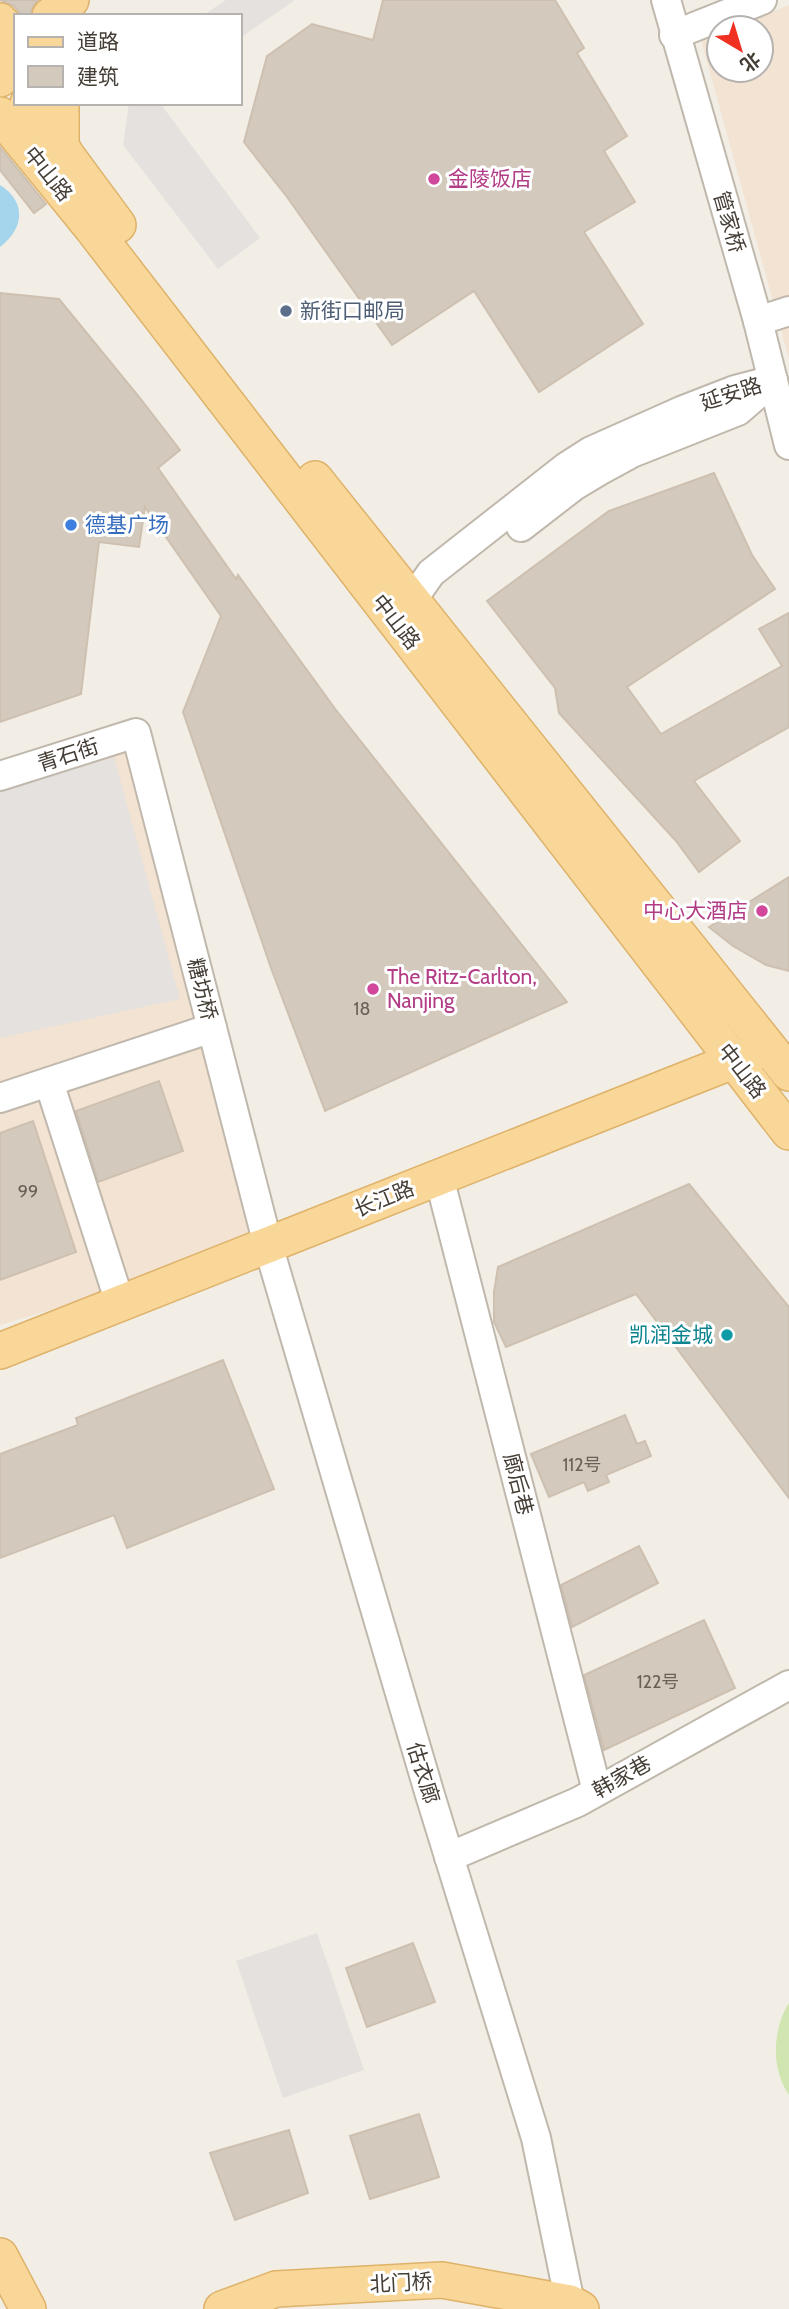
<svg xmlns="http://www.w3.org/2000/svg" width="789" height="2309" font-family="Cabin,'Noto Sans SC',sans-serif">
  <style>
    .commercial { fill: #f3e3d2 }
    .green { fill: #d1e5b1 }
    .parking { fill: #e4e1de }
    .water { fill: #a5d5ed }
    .building { fill: #d3c9bc; stroke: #cec0b0; stroke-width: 2 }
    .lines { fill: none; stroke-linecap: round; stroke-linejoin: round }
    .minor-casing { stroke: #c0b8ac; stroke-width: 32 }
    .major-casing { stroke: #deb269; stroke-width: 38 }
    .minor { stroke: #fff; stroke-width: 28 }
    .major { stroke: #f9d799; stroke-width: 35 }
    .hotel-dot { fill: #d1479c; stroke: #fff; stroke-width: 2.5 }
    .service-dot { fill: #5c6f8a; stroke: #fff; stroke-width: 2.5 }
    .shop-dot { fill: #3f7fe0; stroke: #fff; stroke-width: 2.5 }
    .culture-dot { fill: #0f9aa8; stroke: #fff; stroke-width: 2.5 }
    .labels { text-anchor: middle; stroke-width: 6; stroke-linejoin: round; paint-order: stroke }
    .number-label { font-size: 18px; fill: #686158 }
    .street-label { font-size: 21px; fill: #453e36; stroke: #fff }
    .hotel-label { font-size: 21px; fill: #b23c85; stroke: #fff; text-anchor: start }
    .service-label { font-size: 21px; fill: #4e5e75; stroke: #fff; text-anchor: start }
    .shop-label { font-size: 21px; fill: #366cbe; stroke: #fff; text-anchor: start }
    .culture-label { font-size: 21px; fill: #0d838f; stroke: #fff; text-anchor: end }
  </style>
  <rect width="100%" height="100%" fill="#f2eee6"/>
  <g class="commercial">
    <path d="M789,5V359L701,40L719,33V70H761V28H732Z"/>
    <path d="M136,733L268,1245L0,1325V776Z"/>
  </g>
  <path class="green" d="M789,2003V2095C771,2070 772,2029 789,2003Z"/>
  <g class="parking">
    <path d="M226,0H295L240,38V16H202Z"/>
    <path d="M129,103H160L260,238L218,269L123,145Z"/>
    <path d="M114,757L180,999L0,1038V792Z"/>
    <path d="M317,1933L364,2070L283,2098L236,1961Z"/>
  </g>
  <path class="water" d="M0,185C27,202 24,229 0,247Z"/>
  <g class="building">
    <path d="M0,0H38L32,8L30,16H23L14,6Z"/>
    <path d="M383,0H555L584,48L577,53L627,136L604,151L635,202L584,232L643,324L539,392L474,291L392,345L287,197L244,142L267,56L312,24L373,40Z"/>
    <path d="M0,147L46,204L34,213L0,170Z"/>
    <path d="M0,293L59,299L140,398L180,450L158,468L236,579L238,575L336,710L567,1002L325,1111L271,968L183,712L221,616L145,507L139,547L99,542L81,694L0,722Z"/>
    <path d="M714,473L752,555L775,589L627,687L661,734L782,666L759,629L789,613V727L694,781L740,841L699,872L676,841L559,713L555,688L487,601L609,511Z"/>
    <path d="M789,877V971L766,965L733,946L709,927Z"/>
    <path d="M159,1081L183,1151L98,1182L76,1111Z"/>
    <path d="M33,1121L76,1252L0,1280V1133Z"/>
    <path d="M689,1184L789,1307V1498L636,1294L506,1347L494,1322V1292L498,1267Z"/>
    <path d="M223,1360L274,1489L127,1548L114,1515L0,1558V1454L78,1425L76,1418Z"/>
    <path d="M625,1415L637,1444L645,1441L651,1456L606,1475L609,1482L588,1491L584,1482L549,1497L531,1454Z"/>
    <path d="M639,1546L658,1583L572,1627L561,1585Z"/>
    <path d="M704,1620L735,1688L604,1750L584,1675Z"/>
    <path d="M413,1943L435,2002L367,2027L346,1968Z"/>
    <path d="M419,2114L439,2177L370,2199L350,2136Z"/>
    <path d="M289,2130L308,2193L235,2220L210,2153Z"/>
  </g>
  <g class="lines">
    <g class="minor-casing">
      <g id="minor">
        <path d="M666,0L758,321L789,445"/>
        <path d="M674,35L762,0"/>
        <path d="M758,321L789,311"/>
        <path d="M521,527L574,486L599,471L632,453L738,411L769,384"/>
        <path d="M412,600L431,573L566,467L591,451L681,411L735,390L773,380"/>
        <path d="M0,776L136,733L268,1245L430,1795L536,2138L570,2303"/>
        <path d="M49,1082L120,1303"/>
        <path d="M0,1098L212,1028"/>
        <path d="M439,1177L597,1791"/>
        <path d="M449,1857L578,1802L789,1685"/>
      </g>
    </g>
    <g class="major-casing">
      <g id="major">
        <path d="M50,16L71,0"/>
        <path d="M0,21L7,28L16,45"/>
        <path d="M0,79L11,69L16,60"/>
        <path d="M28,103L118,225"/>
        <path d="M61,103V144L66,156"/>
        <path d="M0,115L92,228L789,1132"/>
        <path d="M315,479L789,1073"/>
        <path d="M0,1351L753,1053"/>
        <path d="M0,2256L28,2309"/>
        <path d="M222,2309L276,2289L442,2280L570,2303L581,2309"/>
      </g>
    </g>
    <use href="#minor" class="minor"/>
    <use href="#major" class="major"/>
  </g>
  <g class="hotel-dot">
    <circle cx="434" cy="179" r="7"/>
    <circle cx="762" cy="911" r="7"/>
    <circle cx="373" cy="989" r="7"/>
  </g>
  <circle class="service-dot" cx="286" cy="311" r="7"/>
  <circle class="shop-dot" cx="71" cy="525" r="7"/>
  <circle class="culture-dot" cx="727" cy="1335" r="7"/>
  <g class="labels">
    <g class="number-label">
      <text x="362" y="1015">18</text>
      <text x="28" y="1198">99</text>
      <text x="582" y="1471">112号</text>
      <text x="658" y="1688">122号</text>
    </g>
    <g class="street-label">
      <text transform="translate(48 174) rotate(51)" y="7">中山路</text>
      <text transform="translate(729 222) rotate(74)" y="7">管家桥</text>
      <text transform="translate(731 394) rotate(-18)" y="7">延安路</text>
      <text transform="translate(396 622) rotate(52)" y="7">中山路</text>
      <text transform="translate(68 755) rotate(-18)" y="7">青石街</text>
      <text transform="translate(202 989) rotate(76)" y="7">糖坊桥</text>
      <text transform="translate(742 1071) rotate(52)" y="7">中山路</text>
      <text transform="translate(384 1199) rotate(-22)" y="7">长江路</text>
      <text transform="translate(518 1484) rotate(76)" y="7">廊后巷</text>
      <text transform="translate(423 1773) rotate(73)" y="7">估衣廊</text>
      <text transform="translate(622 1777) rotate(-29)" y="7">韩家巷</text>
      <text transform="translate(401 2283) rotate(-3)" y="7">北门桥</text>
    </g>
    <g class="hotel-label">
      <text x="448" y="186">金陵饭店</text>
      <text x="748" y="918" text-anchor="end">中心大酒店</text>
      <text x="387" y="984">The Ritz-Carlton,<tspan x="387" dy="24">Nanjing</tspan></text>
    </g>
    <g class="service-label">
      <text x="300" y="318">新街口邮局</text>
    </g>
    <g class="shop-label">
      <text x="85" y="532">德基广场</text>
    </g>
    <g class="culture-label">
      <text x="713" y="1342">凯润金城</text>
    </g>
  </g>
  <rect x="14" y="14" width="228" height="91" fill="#ffffff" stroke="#b5b2af" stroke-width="2"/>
  <rect x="28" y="37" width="35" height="10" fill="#f9d799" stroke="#b5b2af" stroke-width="2"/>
  <text x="77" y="49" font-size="21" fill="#453e36">道路</text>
  <rect x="28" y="66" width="35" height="21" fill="#d3c9bc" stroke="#b5b2af" stroke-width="2"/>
  <text x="77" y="84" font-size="21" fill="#453e36">建筑</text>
  <g transform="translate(740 49) rotate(142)"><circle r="33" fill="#ffffff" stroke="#b5b2af" stroke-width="2"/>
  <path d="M0-5L12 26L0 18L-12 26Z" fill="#f03020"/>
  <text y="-10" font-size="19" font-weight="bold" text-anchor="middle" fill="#453e36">北</text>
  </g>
</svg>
